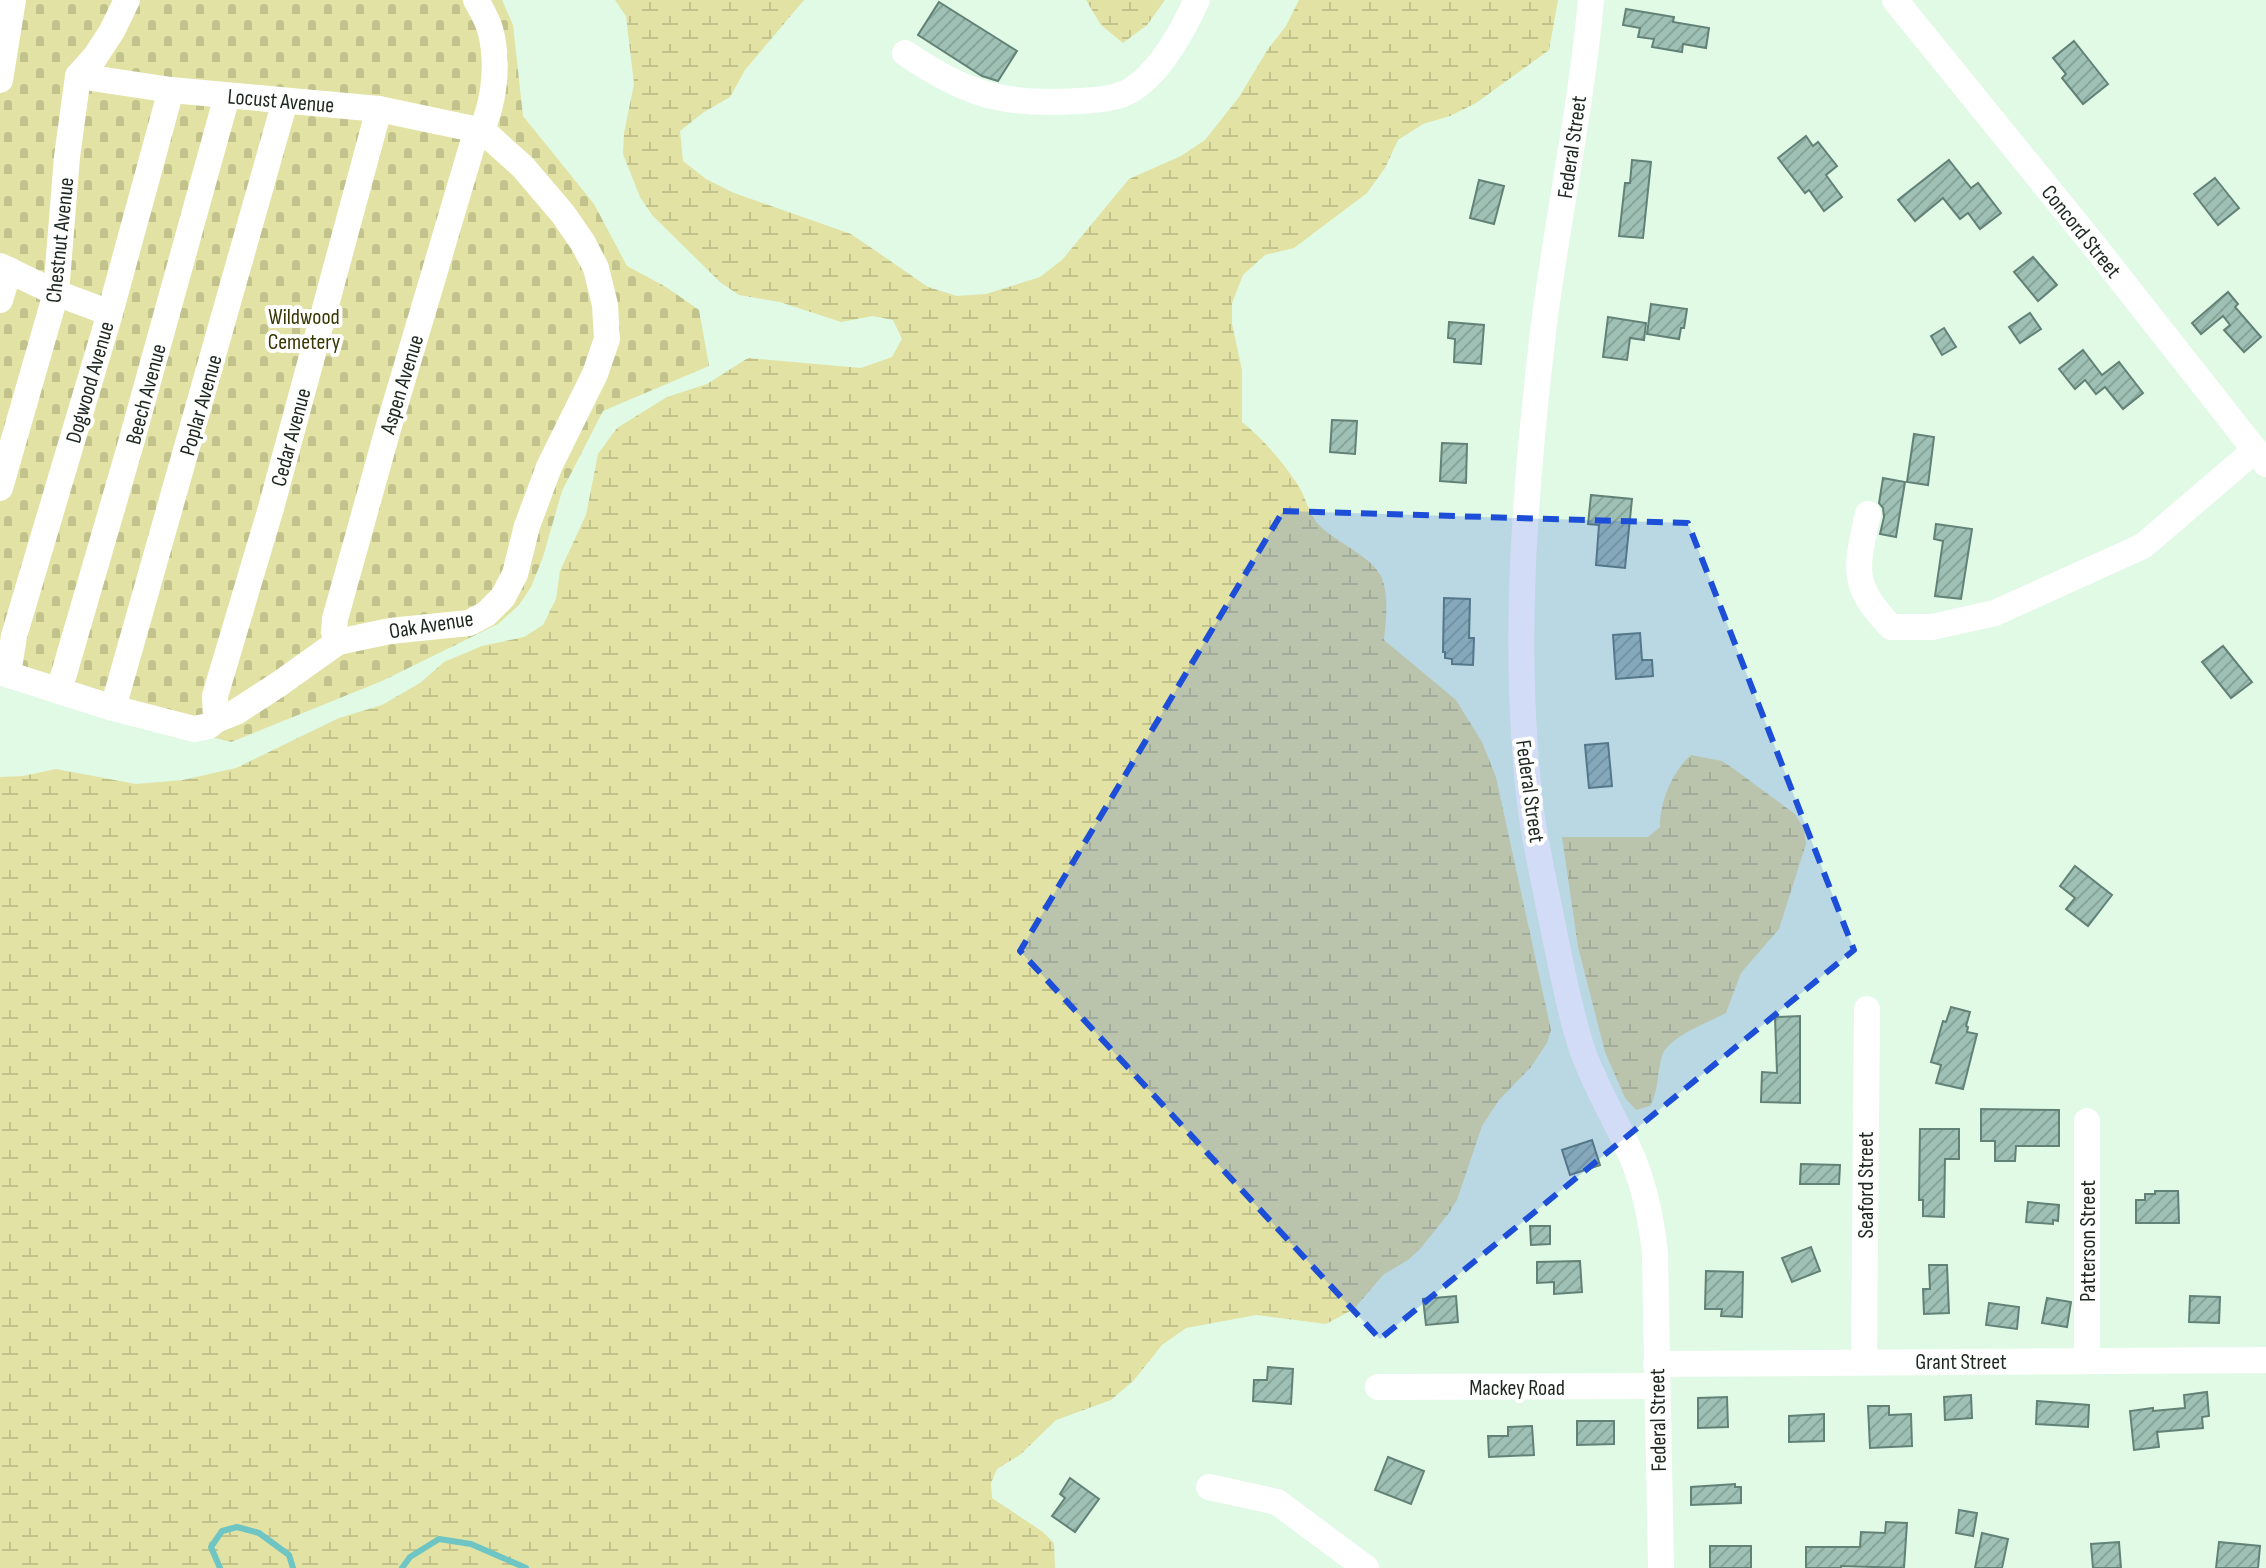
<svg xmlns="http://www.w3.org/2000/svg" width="2266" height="1568" font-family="'Sofia Sans Condensed',sans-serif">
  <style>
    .wetland { fill: url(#wetland-marsh) }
    .cemetery { fill: url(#cemetery-stones) }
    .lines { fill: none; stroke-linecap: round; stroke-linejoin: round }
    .stream { stroke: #6ec5c4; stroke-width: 6 }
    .building { fill: url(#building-hatch); stroke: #628177; stroke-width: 2 }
    .minor { stroke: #fff; stroke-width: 26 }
    .marked { fill: #1d4ed8; fill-opacity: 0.2; stroke: #1d4ed8; stroke-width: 6; stroke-dasharray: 16 10; stroke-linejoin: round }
    .labels { text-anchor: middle; stroke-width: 8; stroke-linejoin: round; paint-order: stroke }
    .street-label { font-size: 22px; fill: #1e2820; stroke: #fff }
    .park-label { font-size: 22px; fill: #383703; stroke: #fff }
  </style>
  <defs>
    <pattern id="wetland-marsh" width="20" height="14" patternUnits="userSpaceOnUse" patternTransform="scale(2)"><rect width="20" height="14" fill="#e1e2a3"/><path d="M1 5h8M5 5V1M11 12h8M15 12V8" fill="none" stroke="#c1c28c"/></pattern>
    <pattern id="cemetery-stones" width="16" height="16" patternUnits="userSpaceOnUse" patternTransform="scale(2)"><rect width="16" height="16" fill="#e1e2a3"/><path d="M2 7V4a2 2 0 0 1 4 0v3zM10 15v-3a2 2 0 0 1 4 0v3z" fill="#c1c28c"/></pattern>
    <pattern id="building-hatch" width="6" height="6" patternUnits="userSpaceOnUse" patternTransform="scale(2)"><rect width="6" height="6" fill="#9fc0b4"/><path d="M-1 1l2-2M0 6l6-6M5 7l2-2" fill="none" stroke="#88a59a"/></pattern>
  </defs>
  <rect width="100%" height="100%" fill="#e1fae6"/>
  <g class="wetland">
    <path d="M615,0H804L745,70L730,97L704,112L680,131L683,161L706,179L734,193L851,234L928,287L957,296L986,294L1040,277L1062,260L1129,179L1181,156L1205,140L1239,97L1268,49L1286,26L1299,0H1558L1549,50L1476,103L1450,116L1423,124L1398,140L1385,168L1367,193L1294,248L1265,255L1243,275L1232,303V324L1242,370V422C1262,438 1282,461 1296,482C1306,496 1308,514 1320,526C1336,542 1373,557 1382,578C1389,597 1386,620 1384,640L1456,700L1482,742L1496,777L1551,1030L1547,1043L1531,1067L1499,1100L1482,1126L1457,1200L1449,1213L1420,1249L1408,1260L1383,1275L1354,1309L1326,1324L1256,1315L1186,1328L1162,1345L1134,1380L1111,1400L1056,1420L1021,1454L997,1469L991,1483L992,1498L1043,1532L1054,1543L1055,1568H0V777L23,776L56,769L136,784L183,780L236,768L339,718L382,705L420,683L444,662L482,646L524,637L543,625L556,599L560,571L586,515L598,454L617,428L667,397L707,384L748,358L861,368L892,357L902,339L893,320L873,316L841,322L780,302L739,295L720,282L652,215L640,197L623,154L624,133L634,84L626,16Z"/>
    <path d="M1086,0H1165L1147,25L1123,43L1101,25Z"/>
    <path d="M1691,755L1722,761L1734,769L1795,814L1804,829L1806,844L1779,929L1741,973L1726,1013C1709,1022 1668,1037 1662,1056C1657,1073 1659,1090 1650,1106L1636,1110L1625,1098L1605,1052L1578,947L1562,837H1648L1660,827C1660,801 1672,772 1691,755Z"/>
  </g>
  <path class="cemetery" d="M0,0H502L513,25L523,116L594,204L627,266L666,287L699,310L709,366L603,411L562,491L543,557L531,587L519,605L498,624L382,681L231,742L0,683Z"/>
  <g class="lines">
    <g class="stream">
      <path d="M220,1568L211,1547L222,1531L237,1527L259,1533L289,1555L293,1568"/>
      <path d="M402,1568L410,1557L439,1539L471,1544L526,1568"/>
    </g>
  </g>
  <g class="building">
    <path d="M939,2L1017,51L998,81L982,76L918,35Z"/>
    <path d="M1626,9L1674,17L1673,22L1709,28L1706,48L1683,44L1682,52L1652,47L1654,39L1638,37L1640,28L1623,25Z"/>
    <path d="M2074,41L2108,84L2083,104L2062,78L2066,74L2053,58Z"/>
    <path d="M1806,136L1813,146L1818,142L1837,166L1826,175L1842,197L1824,211L1809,190L1805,193L1778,158Z"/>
    <path d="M1632,160L1651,162L1643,238L1619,236L1625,183H1630Z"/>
    <path d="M1949,160L1971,188L1978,183L2001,213L1980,229L1968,213L1960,219L1943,198L1915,221L1898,200Z"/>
    <path d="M2215,178L2239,208L2218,225L2194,194Z"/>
    <path d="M1479,180L1504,186L1494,224L1470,218Z"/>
    <path d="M2033,257L2057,285L2038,301L2014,272Z"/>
    <path d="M2228,292L2238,304L2235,307L2261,337L2244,352L2224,330L2230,325L2223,316L2201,334L2192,323Z"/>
    <path d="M1651,304L1687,309L1684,328H1681L1679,339L1647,334Z"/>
    <path d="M2030,313L2041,329L2020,343L2009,327Z"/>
    <path d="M1608,317L1646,323L1644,340L1630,338L1627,360L1603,357Z"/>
    <path d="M1449,322L1484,325L1481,364L1454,362L1455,339L1448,338Z"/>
    <path d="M1944,328L1956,347L1942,355L1931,336Z"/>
    <path d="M2083,350L2102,375L2119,362L2143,393L2123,409L2105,387L2096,394L2085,380L2075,389L2059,369Z"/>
    <path d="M1332,420L1357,421L1355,454L1330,452Z"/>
    <path d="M1914,434L1934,437L1928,485L1907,482Z"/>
    <path d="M1442,443L1467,444L1466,483L1440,481Z"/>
    <path d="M1883,478L1905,482L1896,537L1880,534L1884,517L1883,508L1879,503Z"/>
    <path d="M1591,495L1632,499L1625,568L1596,565L1599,525L1588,524Z"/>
    <path d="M1936,524L1972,529L1961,599L1935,596L1943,541L1934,539Z"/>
    <path d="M1444,598L1470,599L1469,638H1474L1473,665L1452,664V659L1445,658V652H1443Z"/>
    <path d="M1640,633L1642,660H1652L1653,676L1616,679L1613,635Z"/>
    <path d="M2223,646L2252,682L2231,698L2202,662Z"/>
    <path d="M1608,743L1612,786L1589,788L1585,745Z"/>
    <path d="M2075,866L2112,895L2088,926L2066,909L2075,898L2060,886Z"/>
    <path d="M1951,1007L1970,1012L1966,1026L1968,1027L1967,1032L1977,1034L1963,1089L1936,1083L1941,1065L1931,1062L1943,1021L1946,1022Z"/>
    <path d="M1800,1016V1103L1761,1102L1762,1072L1777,1073L1775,1017Z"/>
    <path d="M1981,1109L2059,1110V1146H2016L2015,1161H1995V1141H1981Z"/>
    <path d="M1920,1129H1959V1159H1945L1944,1217L1923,1216V1200H1919Z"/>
    <path d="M1592,1140L1600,1165L1570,1175L1562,1150Z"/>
    <path d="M1801,1164L1840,1165L1839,1184H1800Z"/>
    <path d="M2155,1191H2178L2179,1223H2136V1200H2145V1194H2155Z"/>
    <path d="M2028,1202L2059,1205L2058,1221L2053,1220V1224L2026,1222Z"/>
    <path d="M1530,1226H1550V1244L1531,1245Z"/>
    <path d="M1811,1247L1820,1271L1792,1282L1782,1258Z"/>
    <path d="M1580,1261L1582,1292L1554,1294V1282L1537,1283V1262Z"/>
    <path d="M1929,1265H1947L1949,1313L1924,1314L1923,1289H1930Z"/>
    <path d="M1706,1271L1743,1272L1742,1317L1721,1316L1722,1309H1705Z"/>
    <path d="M1456,1296L1458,1322L1426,1325L1423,1299Z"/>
    <path d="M2190,1296L2220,1297L2219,1323L2189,1322Z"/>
    <path d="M2047,1298L2071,1302L2067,1327L2042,1323Z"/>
    <path d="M1989,1303L2019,1307L2017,1329L1986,1325Z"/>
    <path d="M1268,1367L1293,1369L1291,1404L1253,1401L1254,1380H1267Z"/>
    <path d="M2207,1392L2209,1416L2202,1417L2203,1428L2157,1432L2159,1447L2134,1450L2130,1411L2153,1408V1411L2185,1408L2184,1395Z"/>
    <path d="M1971,1395L1972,1418L1945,1420L1944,1397Z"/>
    <path d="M1727,1397L1728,1427L1698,1428V1398Z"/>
    <path d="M2037,1401L2089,1405L2088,1427L2036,1424Z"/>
    <path d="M1868,1406H1889V1415L1911,1414L1912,1446L1870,1448Z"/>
    <path d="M1824,1414V1441L1789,1442V1416Z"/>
    <path d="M1577,1421H1614V1444L1577,1445Z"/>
    <path d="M1532,1426L1534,1455L1489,1457L1488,1436H1508V1427Z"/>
    <path d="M1388,1457L1424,1471L1411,1504L1375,1490Z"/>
    <path d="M1070,1478L1099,1499L1075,1532L1052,1516L1065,1498L1060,1494Z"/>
    <path d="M1735,1484V1487H1741V1503L1691,1505V1487Z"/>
    <path d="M1959,1510L1977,1513L1973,1536L1956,1533Z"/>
    <path d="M1886,1522L1907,1523L1904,1568L1841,1566V1568H1806V1547H1860L1861,1532L1885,1533Z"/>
    <path d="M1982,1533L2008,1539L2002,1568H1975Z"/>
    <path d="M2119,1542L2121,1568H2093L2091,1544Z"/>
    <path d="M2219,1542L2260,1546L2258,1568H2216Z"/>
    <rect x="1710" y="1546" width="41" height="22"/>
  </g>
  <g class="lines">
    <g class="minor">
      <path d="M1591,0C1581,109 1558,216 1544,324C1525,485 1511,649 1531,811C1537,853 1547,895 1555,937C1563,974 1570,1013 1582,1049C1594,1084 1613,1115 1628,1148C1644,1181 1651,1217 1655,1253L1661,1568"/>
      <path d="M1895,0L2092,243L2266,464"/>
      <path d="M905,53C966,95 1005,106 1079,101C1096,100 1118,99 1133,89C1161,71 1183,30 1197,0"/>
      <path d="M78,76L171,90L379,109L483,131"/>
      <path d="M0,80L13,0"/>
      <path d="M0,266L56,293L110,313"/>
      <path d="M0,300L9,270"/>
      <path d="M0,488L56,293L67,157L78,76L95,57L112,31L127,0"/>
      <path d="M1868,514C1856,569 1850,584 1891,627H1932L1995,613L2143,546L2255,450"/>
      <path d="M338,642L334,632L335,619L388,429L472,146C494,115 500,66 490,29C487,19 481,9 476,0"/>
      <path d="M0,672L113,708L194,729L209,726L216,720L236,712L279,684L338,642L390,631L469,623L486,614L503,597L515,574L527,526L549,467L595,374L607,339L605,305L596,268L583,243L563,214L523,167L483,131"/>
      <path d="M8,674L14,636L110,313L171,90"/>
      <path d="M59,691L129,450L227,96"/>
      <path d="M113,708L285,101"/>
      <path d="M216,720L215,696L271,508L379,109"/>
      <path d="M2087,1121V1361"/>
      <path d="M1864,1362L1867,1009"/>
      <path d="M1656,1364L2266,1360"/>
      <path d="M1378,1387L1656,1386"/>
      <path d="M1209,1487L1277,1502L1366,1568"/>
    </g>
  </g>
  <path class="marked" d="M1283,511L1688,523L1854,950L1380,1339L1020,951Z"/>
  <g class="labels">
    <g class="street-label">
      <text transform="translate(281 100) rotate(5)" y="8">Locust Avenue</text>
      <text transform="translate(1571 147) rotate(-82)" y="8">Federal Street</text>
      <text transform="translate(2082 231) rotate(51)" y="8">Concord Street</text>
      <text transform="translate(59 240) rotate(-84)" y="8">Chestnut Avenue</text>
      <text transform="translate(89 382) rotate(-74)" y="8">Dogwood Avenue</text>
      <text transform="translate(401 384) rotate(-73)" y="8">Aspen Avenue</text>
      <text transform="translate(145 394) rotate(-75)" y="8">Beech Avenue</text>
      <text transform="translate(200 405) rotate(-74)" y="8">Poplar Avenue</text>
      <text transform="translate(290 437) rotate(-75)" y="8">Cedar Avenue</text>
      <text transform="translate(431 624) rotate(-9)" y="8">Oak Avenue</text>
      <text transform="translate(1531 791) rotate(82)" y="8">Federal Street</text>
      <text transform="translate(1865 1185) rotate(-90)" y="8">Seaford Street</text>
      <text transform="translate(2087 1241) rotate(-90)" y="8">Patterson Street</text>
      <text x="1961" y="1369">Grant Street</text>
      <text x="1517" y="1395">Mackey Road</text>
      <text transform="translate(1657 1420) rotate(-91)" y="8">Federal Street</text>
    </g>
    <g class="park-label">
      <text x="304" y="324">Wildwood<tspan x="304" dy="25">Cemetery</tspan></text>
    </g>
  </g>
</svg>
